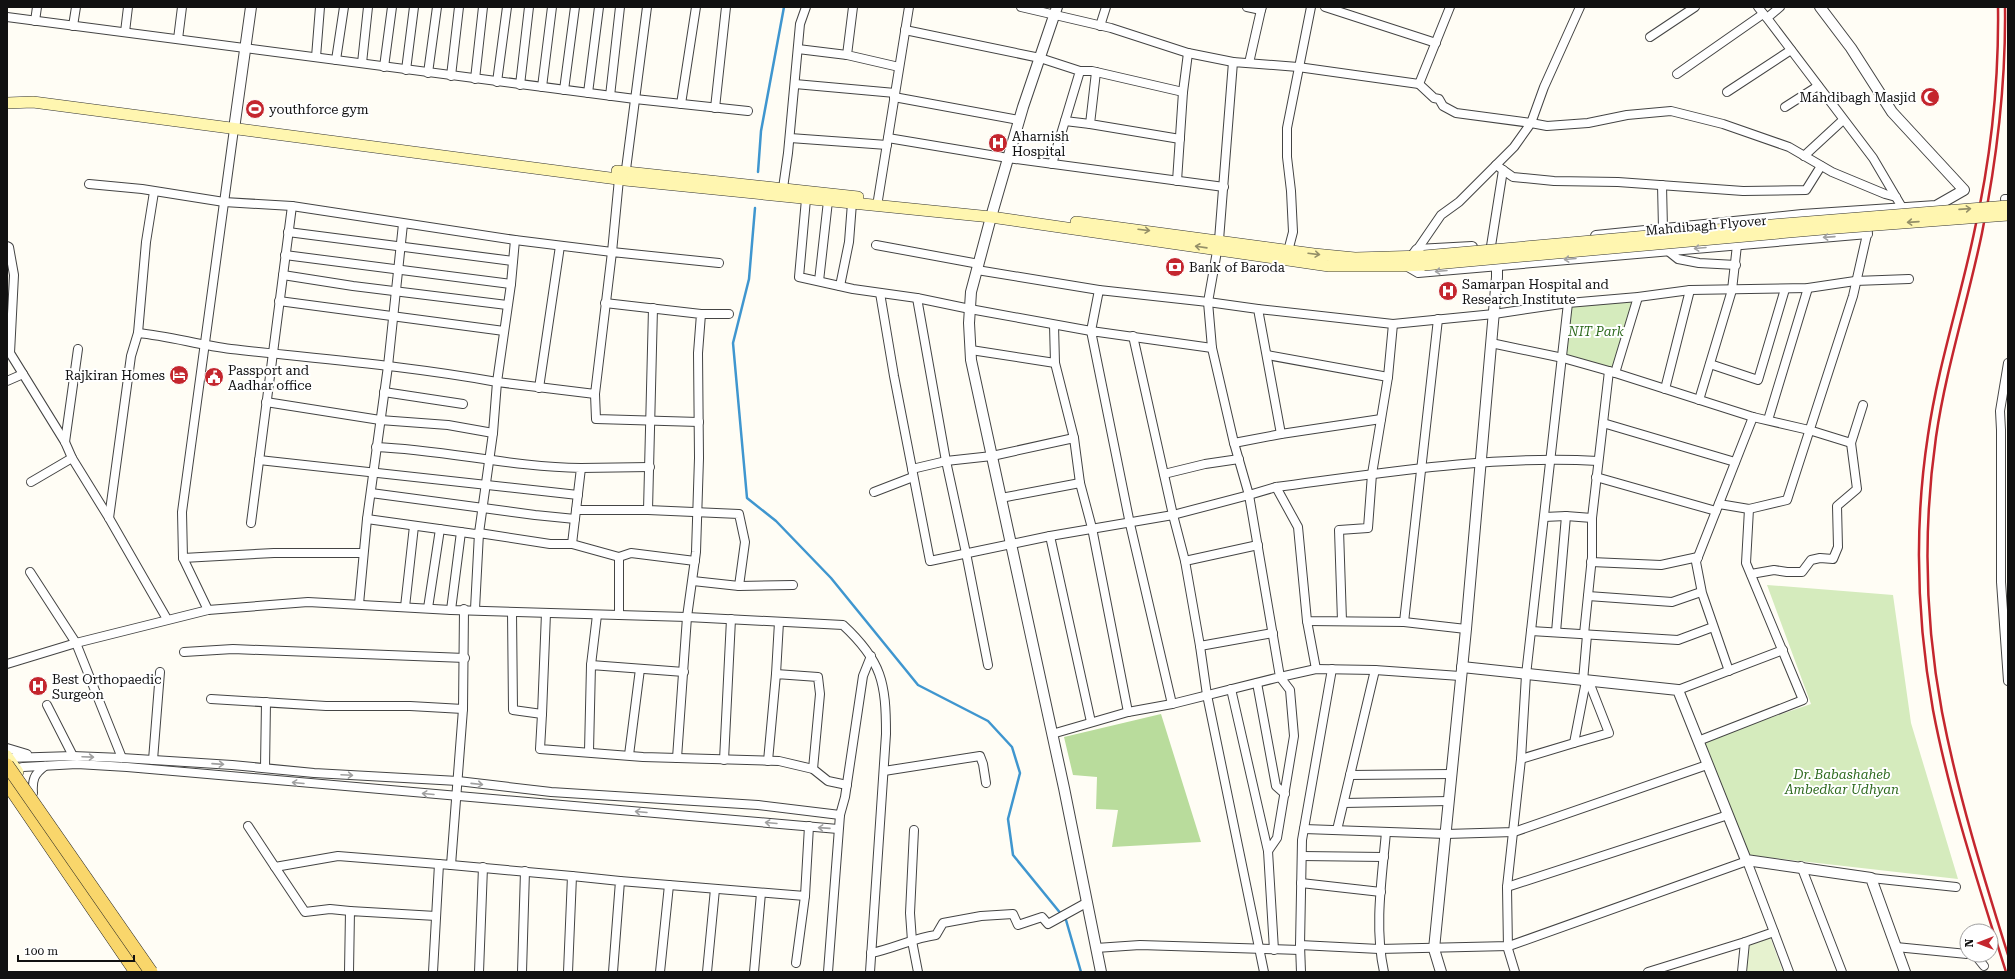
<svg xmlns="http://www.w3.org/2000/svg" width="2015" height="979" font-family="'Roboto Serif',serif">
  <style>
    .green { fill: #d5ebbd }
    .forest { fill: #b9dc9c }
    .pitch { fill: #e6f2cf }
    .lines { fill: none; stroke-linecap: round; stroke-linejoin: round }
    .stream { stroke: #3f96cf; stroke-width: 2.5 }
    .minor-casing { stroke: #444; stroke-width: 10 }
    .tertiary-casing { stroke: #444; stroke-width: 12 }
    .secondary-casing { stroke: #333; stroke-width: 12 }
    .primary-casing { stroke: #222; stroke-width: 14 }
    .minor { stroke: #fff; stroke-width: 8 }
    .tertiary { stroke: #fff; stroke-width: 10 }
    .secondary { stroke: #fff6b0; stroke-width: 11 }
    .primary { stroke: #f9d66b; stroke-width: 13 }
    .rail { stroke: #c4262e; stroke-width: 2.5 }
    .secondary-bridge-casing { stroke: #333; stroke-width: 12; stroke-linecap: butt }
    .primary-bridge-casing { stroke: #222; stroke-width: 14; stroke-linecap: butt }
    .secondary-bridge { stroke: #fff6b0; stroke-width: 11 }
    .primary-bridge { stroke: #f9d66b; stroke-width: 13 }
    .oneway { stroke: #948f68 }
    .oneway2 { stroke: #a0a0a0 }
    .labels { text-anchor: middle; stroke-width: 4; stroke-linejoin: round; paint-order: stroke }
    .poi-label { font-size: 13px; fill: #111; stroke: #fff; text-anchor: start }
    .street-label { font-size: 13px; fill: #111; stroke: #fff }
    .park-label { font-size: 13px; font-style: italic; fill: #2f6b1f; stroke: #fff }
  </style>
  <rect width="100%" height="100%" fill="#fffdf5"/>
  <g class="green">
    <path d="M1638,297L1615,373L1563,358L1568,303Z"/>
    <path d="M1767,585L1893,595L1911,723L1958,879L1746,855L1702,741L1811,704Z"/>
  </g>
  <path class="forest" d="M1161,714L1201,842L1112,847L1118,810L1096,809L1097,777L1073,775L1064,737Z"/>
  <path class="pitch" d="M1769,934L1783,972H1738L1740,947Z"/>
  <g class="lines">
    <g class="stream">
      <path d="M758,172L761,131L784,7"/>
      <path d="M755,208L749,279L733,343L747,498L776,521L831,578L918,685L988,721L1012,747L1020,773L1008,819L1013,855L1066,920L1081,972"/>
    </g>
    <g class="minor-casing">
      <g id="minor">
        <path d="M853,7L847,55L899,67"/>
        <path d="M1021,7L1111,28L1188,53L1233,62"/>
        <path d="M1247,7L1261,10L1262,7"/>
        <path d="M1325,7L1436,43"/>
        <path d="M1450,7L1419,84L1298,67L1233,62L1219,240L1208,302L1212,348L1234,443L1249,495L1276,487C1382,473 1490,455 1598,461"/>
        <path d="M1758,7L1766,17"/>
        <path d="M1780,7L1767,18L1873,158L1903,209"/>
        <path d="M7,17L635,99L748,111"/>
        <path d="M35,21L37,7"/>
        <path d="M73,26L76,7"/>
        <path d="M1100,26L1106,7"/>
        <path d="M905,30L1040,58L1080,71L1052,164"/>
        <path d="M125,32L128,7"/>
        <path d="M1650,37L1695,7"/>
        <path d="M178,39L182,7"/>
        <path d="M798,49L847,55"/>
        <path d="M316,57L320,7"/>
        <path d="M336,60L344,7"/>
        <path d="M362,63L368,7"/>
        <path d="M1249,63L1261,10"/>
        <path d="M384,67L392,7"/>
        <path d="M406,70L414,7"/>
        <path d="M1080,71H1092L1183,92"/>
        <path d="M1096,72L1090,124L1180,139"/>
        <path d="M428,73L437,7"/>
        <path d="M1677,74L1763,14"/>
        <path d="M451,76L459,7"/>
        <path d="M475,79L483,7"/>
        <path d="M497,82L507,7"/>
        <path d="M795,84L895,93"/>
        <path d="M1419,84L1434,98L1439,99L1443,106L1456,113L1531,123L1544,87L1580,7"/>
        <path d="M520,85L529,7"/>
        <path d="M542,87L552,7"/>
        <path d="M564,90L575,7"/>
        <path d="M1727,92L1791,50"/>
        <path d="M588,93L599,7"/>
        <path d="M610,96L620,7"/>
        <path d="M894,97L1019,120"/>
        <path d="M681,104L696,7"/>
        <path d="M1785,107L1818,86"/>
        <path d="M715,108L726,7"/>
        <path d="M1065,121L1090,124"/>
        <path d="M790,138L887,145"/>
        <path d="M888,138L1008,158L1224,187"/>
        <path d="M1804,156L1843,120"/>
        <path d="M1496,165L1513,177L1554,181L1618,182L1743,191L1806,190L1821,166"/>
        <path d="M625,177L647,7"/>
        <path d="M1177,181L1183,92L1188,53"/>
        <path d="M89,184L142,189L224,202L292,206L515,240L612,252L619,179"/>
        <path d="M1662,185L1663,229"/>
        <path d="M783,188L788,153L800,24L806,7"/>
        <path d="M806,199L799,277L853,289L917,298L970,309L1091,331L1099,290L1208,302L1258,309L1281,434"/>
        <path d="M2005,199H2008"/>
        <path d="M877,206L909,7"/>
        <path d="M288,232L513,261"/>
        <path d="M515,240L511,284L497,382L595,394L612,252L719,263"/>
        <path d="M876,245L979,264"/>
        <path d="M7,246L9,247L14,275L10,353L65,442L72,458L109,518L167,619"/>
        <path d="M1491,246L1503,170"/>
        <path d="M1417,250L1441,215L1459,202L1514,147L1531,123L1547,126L1588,123L1627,115L1671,111L1723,124L1789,147L1832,172L1885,194L1896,197"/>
        <path d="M1668,251L1678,259L1699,263L1736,265"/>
        <path d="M285,255L511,284"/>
        <path d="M1287,255L1293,232L1291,191L1287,157V128L1311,7"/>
        <path d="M1406,266L1418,273L1868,234"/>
        <path d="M977,270L1099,290"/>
        <path d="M283,275L353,286L507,305"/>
        <path d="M819,281L828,201"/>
        <path d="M840,286L849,242L852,203"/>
        <path d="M880,293L894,376L930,561L1050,536L1173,515L1249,495L1280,677L1172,704L1128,712L1052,734"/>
        <path d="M917,298L946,461L966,553L988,665"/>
        <path d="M279,301L504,331"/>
        <path d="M605,303L701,314L698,353L699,458L696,552L687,617L677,758"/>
        <path d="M653,308L648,510L739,514L745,542L739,586"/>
        <path d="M1258,309L1393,324L1494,314L1568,303"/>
        <path d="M701,314H729"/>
        <path d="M138,333C169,336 199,345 231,349C320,359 409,366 497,382L493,433L479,533L475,534L367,519"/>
        <path d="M1133,336L1173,515L1185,561L1200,646L1273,633"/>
        <path d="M1491,343L1563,358L1609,371L1753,417L1809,430L1851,443L1863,405"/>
        <path d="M971,350L1055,363L1054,325"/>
        <path d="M1267,355L1388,377"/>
        <path d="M1055,363L1074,438"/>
        <path d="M2008,363L2000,411L2001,430V582L2008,681"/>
        <path d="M1710,364L1758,380L1785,289"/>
        <path d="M1615,373L1638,297"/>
        <path d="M7,381L23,374"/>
        <path d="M539,388L560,246"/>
        <path d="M1665,389L1690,290"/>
        <path d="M384,392L463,404"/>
        <path d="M595,394L596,419L699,422"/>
        <path d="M1699,400L1732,290L1737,245"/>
        <path d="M266,402L380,420L448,425L493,433"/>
        <path d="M1768,420L1808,288"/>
        <path d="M1603,423L1735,462"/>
        <path d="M65,442L78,349"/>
        <path d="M1234,443L1281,434L1381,419"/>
        <path d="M376,447C445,450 512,467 581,468L572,544H550L479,533L475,609"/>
        <path d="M259,460L578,495"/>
        <path d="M581,468L650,467"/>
        <path d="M912,469L946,461L992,456L1074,438L1080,483L1092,528L1128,712"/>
        <path d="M1164,474L1205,464L1239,459"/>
        <path d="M1596,477L1716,511"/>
        <path d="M31,482L72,458"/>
        <path d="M1276,487L1298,527L1307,621L1404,622L1466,629"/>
        <path d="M874,492L913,477"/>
        <path d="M371,493L535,515L575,519"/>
        <path d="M1001,498L1080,483"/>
        <path d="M1719,504L1749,509L1787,500L1853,296L1868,230"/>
        <path d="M576,510H648"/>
        <path d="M1544,517L1566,516L1592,518V557L1584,634"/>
        <path d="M109,518L131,356L138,333L146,242L154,192"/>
        <path d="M1592,518L1609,371"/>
        <path d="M251,523L292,206"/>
        <path d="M1050,536L1091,722"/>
        <path d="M572,544L619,557"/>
        <path d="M183,558L274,553H363"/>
        <path d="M1185,561L1258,545"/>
        <path d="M1591,562L1661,565L1698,557"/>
        <path d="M30,572L76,643L122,758"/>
        <path d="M1751,574L1774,570L1787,572H1802L1811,560L1820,558L1833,559L1838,547L1837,506L1857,489L1851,443"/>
        <path d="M693,581L739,586L793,585"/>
        <path d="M1588,596L1672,602L1701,592"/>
        <path d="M359,604L367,519L388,366L403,224"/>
        <path d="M405,607L414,526"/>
        <path d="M428,608L440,529"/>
        <path d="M208,610L183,558L182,512L234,129"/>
        <path d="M451,610L461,532"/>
        <path d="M512,612L513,710L542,714L540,749L643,757L779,761L813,769L828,781L847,785"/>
        <path d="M619,615V557L631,553L695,561"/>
        <path d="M1307,621L1316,669"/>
        <path d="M1342,621L1339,530L1368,528L1372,474L1388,377L1393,324"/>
        <path d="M1404,622L1438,319"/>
        <path d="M1531,631L1678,640L1713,627"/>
        <path d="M1556,632L1566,516"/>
        <path d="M1200,646L1207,695L1264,972"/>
        <path d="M184,652L233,649L465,658"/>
        <path d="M7,664L76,643L208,610L308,602L451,610L687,617L843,625C882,661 886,683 886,734L870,972"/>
        <path d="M591,665L597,615"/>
        <path d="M1332,669L1302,840L1300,945L1379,949L1509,946L1747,861L1746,860"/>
        <path d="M1729,671L1702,593L1696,562L1753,417"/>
        <path d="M776,674L779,622"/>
        <path d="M1583,681L1587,635"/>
        <path d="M1257,683L1276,786L1285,794"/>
        <path d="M1231,689L1268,851L1277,838L1294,736L1290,690L1280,677L1316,669L1375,670L1460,676"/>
        <path d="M1678,690L1783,650"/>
        <path d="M211,699L326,706H410L463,709"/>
        <path d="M1172,704L1130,524L1091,331L1212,348"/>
        <path d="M47,705L73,756"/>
        <path d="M542,714L546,613"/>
        <path d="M1698,741L1803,700L1746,563L1749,509"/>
        <path d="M1574,743L1609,733L1589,682"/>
        <path d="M7,748L27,754"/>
        <path d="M589,751L591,665L684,672"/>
        <path d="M629,755L640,669"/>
        <path d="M7,758L73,756L122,758L232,765L314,773L458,781L551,792L758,805L840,815"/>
        <path d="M1521,759L1574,743L1586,681"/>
        <path d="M153,760L160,672"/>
        <path d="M724,760L731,619"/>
        <path d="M768,761L776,674L818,677L820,694L813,769"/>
        <path d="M265,768L266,702"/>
        <path d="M11,770L23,767L77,764L127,767L838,829"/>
        <path d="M884,771L980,756L983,764L986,783"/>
        <path d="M1350,775L1452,774"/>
        <path d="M33,793C32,780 34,774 45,766"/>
        <path d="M1344,803L1449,801"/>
        <path d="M248,826L275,867L338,856L451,865L463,709L464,609"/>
        <path d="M1304,829L1446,834L1514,832L1707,765"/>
        <path d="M914,830L910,913L912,941L918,972"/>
        <path d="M1337,830L1375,670"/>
        <path d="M1268,851L1274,950"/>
        <path d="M1302,856L1384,857"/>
        <path d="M451,865L572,876L568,972"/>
        <path d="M1801,866L1842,972"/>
        <path d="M275,867L305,912L330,909L350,911"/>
        <path d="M572,876L620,881L613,972"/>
        <path d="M1871,878L1956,887"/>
        <path d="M620,881L805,896L809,826"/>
        <path d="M1301,883L1381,892"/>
        <path d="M1507,887L1728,815"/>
        <path d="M1774,932L1789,972"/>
        <path d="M1300,945L1301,972"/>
        <path d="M1896,947L1967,954"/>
        <path d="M1096,948L1140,945L1300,950"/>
        <path d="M871,953C893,949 913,938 936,935L943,923L981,916L1013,914L1018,925L1042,917L1048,924L1086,903"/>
        <path d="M1972,955L1976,956L1984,966"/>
        <path d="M796,963L805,896"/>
        <path d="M349,972L350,911L436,916"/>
        <path d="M433,972L439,864"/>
        <path d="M479,972L483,867"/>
        <path d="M522,972L525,871"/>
        <path d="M660,972L669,885"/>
        <path d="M707,972L715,889"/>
        <path d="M754,972L761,893"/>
        <path d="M828,972L840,815L845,797L863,676L871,656"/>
        <path d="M1384,972C1374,927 1382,878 1386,832"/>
        <path d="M1515,972L1508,949L1507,887L1521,759L1526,675L1568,303L1638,297L1690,290L1808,288L1855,281L1909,279"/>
        <path d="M1648,972L1745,942"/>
        <path d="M1742,972L1745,942L1774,932L1747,861"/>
      </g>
    </g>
    <g class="tertiary-casing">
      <g id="tertiary">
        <path d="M1057,7L1023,107L991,217L971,292L969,323L971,360L1064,788L1101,972"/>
        <path d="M234,129L251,7"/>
        <path d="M1596,236L1802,215L1936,206L1964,190L1892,112L1851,48L1820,7"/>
        <path d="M1412,257L1417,250L1472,247"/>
        <path d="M1462,667L1678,690L1746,860L1871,878L1905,972"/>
        <path d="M1441,972L1434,949L1466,629L1497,277V266"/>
      </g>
    </g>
    <g class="secondary-casing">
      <g id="secondary">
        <path d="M7,103L33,102L625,180L991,217L1329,266H1403L1424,265"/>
        <path d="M617,171L858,197"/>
        <path d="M1076,222L1314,254L1355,258L1424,256"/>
        <path d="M7,756L18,772"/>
      </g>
    </g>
    <g class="primary-casing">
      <path id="primary" d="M7,783L136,972"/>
    </g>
    <use href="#minor" class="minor"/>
    <use href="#tertiary" class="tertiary"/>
    <use href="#secondary" class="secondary"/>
    <use href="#primary" class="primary"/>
    <g class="rail">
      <path d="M1998,7C1999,83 1991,158 1974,233C1960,300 1938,366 1928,435C1914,526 1917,620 1933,710C1950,799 1979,886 2006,972"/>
      <path d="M2005,7C2006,83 1997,158 1982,233C1968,301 1946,368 1936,437C1923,528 1925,621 1942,712C1958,795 1983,875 2008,955"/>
      <path d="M7,773L145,972"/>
    </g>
    <g class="secondary-bridge-casing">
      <g id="secondary-bridge">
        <path d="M1424,256L1784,224L2008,206"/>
        <path d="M1424,265L1823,229L2008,215"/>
      </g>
    </g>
    <g class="primary-bridge-casing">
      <path id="primary-bridge" d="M7,765L151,972"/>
    </g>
    <use href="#secondary-bridge" class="secondary-bridge"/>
    <use href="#primary-bridge" class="primary-bridge"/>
  </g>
  <defs><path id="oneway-shaft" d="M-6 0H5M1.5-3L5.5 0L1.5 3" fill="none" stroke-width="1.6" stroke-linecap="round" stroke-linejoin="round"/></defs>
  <g class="oneway">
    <use href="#oneway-shaft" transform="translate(1965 209) rotate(-4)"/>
    <use href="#oneway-shaft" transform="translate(1913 222) rotate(176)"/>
    <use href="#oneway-shaft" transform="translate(1144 230) rotate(7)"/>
    <use href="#oneway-shaft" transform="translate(1201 247) rotate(-172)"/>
    <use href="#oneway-shaft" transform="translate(1314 254) rotate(7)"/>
  </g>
  <g class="oneway2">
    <use href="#oneway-shaft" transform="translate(1829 237) rotate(176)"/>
    <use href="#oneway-shaft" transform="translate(1700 248) rotate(175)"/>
    <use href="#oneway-shaft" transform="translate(1570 259) rotate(175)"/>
    <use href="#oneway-shaft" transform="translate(1441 271) rotate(175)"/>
    <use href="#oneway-shaft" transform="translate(88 757) rotate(2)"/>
    <use href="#oneway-shaft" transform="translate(218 764) rotate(4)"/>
    <use href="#oneway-shaft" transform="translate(347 775) rotate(3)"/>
    <use href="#oneway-shaft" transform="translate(298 783) rotate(-175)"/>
    <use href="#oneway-shaft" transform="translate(477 784) rotate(6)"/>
    <use href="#oneway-shaft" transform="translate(428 794) rotate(-175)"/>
    <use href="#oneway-shaft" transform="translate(641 812) rotate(-175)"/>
    <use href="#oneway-shaft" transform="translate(771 823) rotate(-175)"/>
    <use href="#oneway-shaft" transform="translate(824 828) rotate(-176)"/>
  </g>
  <defs>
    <g id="mosque-disc" transform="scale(1)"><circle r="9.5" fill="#c4262e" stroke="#fff"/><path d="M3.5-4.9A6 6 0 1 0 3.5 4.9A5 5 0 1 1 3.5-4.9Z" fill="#fff"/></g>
    <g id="stadium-disc" transform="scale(1)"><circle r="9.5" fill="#c4262e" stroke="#fff"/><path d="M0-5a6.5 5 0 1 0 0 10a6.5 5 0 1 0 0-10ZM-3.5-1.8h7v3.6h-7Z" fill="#fff"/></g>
    <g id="hospital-disc" transform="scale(1)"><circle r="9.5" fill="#c4262e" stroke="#fff"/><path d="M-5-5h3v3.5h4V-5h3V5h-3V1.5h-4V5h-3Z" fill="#fff"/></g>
    <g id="bank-disc" transform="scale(1)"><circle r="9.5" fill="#c4262e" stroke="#fff"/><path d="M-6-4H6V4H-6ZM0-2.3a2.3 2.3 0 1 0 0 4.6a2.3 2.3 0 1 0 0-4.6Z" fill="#fff"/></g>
    <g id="hotel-disc" transform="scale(1)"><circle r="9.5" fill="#c4262e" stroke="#fff"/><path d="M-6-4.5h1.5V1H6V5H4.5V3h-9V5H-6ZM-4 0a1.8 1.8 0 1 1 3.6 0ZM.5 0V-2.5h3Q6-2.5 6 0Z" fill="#fff"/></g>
    <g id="civic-disc" transform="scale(1)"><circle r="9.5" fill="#c4262e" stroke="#fff"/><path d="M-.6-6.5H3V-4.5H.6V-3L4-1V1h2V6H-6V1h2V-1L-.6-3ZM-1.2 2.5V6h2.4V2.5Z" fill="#fff"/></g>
  </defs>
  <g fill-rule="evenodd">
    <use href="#mosque-disc" x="1930" y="97"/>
    <use href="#stadium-disc" x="255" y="109"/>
    <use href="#hospital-disc" x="998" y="143"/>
    <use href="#bank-disc" x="1175" y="267"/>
    <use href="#hospital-disc" x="1448" y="291"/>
    <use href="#hotel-disc" x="179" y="375"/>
    <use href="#civic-disc" x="214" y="377"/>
    <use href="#hospital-disc" x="38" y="686"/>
  </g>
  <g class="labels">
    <g class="poi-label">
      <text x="1916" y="102" text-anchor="end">Mahdibagh Masjid</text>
      <text x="269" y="114">youthforce gym</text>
      <text x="1012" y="141">Aharnish<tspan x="1012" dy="15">Hospital</tspan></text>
      <text x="1189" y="272">Bank of Baroda</text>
      <text x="1462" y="289">Samarpan Hospital and<tspan x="1462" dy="15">Research Institute</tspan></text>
      <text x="228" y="375">Passport and<tspan x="228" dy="15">Aadhar office</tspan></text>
      <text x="165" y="380" text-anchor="end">Rajkiran Homes</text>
      <text x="52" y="684">Best Orthopaedic<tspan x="52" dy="15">Surgeon</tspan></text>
    </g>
    <g class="street-label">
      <text transform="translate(1706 225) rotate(-5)" y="5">Mahdibagh Flyover</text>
    </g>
    <g class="park-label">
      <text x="1596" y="336">NIT Park</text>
      <text x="1842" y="779">Dr. Babashaheb<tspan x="1842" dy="15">Ambedkar Udhyan</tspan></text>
    </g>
  </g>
  <rect width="2015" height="979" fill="none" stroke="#111111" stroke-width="16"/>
  <g transform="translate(1979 943) rotate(270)"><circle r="19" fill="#ffffff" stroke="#a0a0a0"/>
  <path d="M0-3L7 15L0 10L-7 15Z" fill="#c4262e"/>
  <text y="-6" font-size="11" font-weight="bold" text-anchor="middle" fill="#111111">N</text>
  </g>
  <path d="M18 955v6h116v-6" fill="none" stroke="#111111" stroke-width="2"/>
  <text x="24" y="955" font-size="12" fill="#111111" stroke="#ffffff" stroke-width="3" paint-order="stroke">100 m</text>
</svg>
